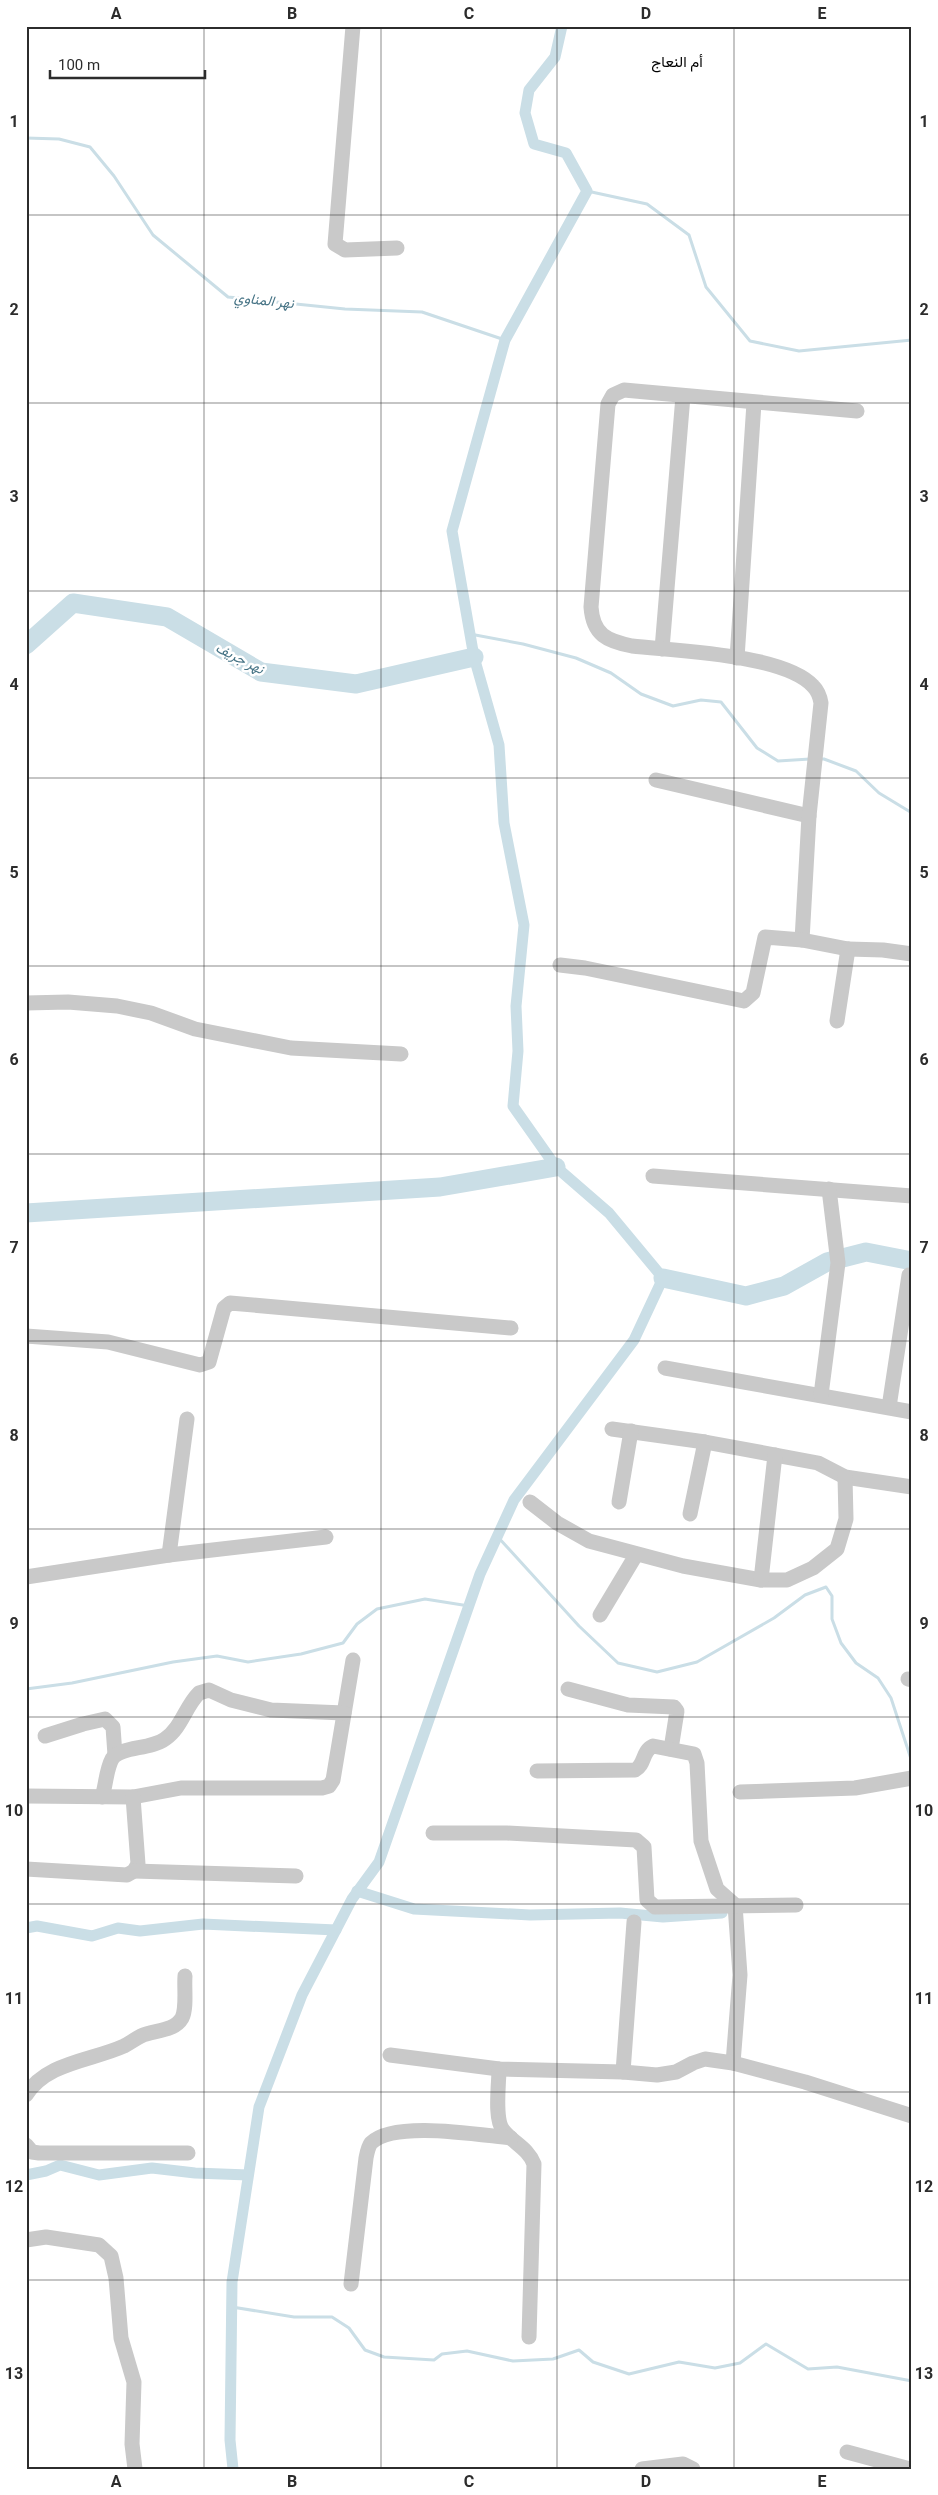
<svg xmlns="http://www.w3.org/2000/svg" width="938" height="2495" font-family="Roboto,Vazirmatn,sans-serif">
  <style>
    .lines { fill: none; stroke-linecap: round; stroke-linejoin: round }
    .stream { stroke: #cadee6; stroke-width: 3 }
    .canal { stroke: #cadee6; stroke-width: 11 }
    .river { stroke: #cadee6; stroke-width: 19 }
    .minor { stroke: #c9c9c9; stroke-width: 15 }
    .grid { fill: none; stroke: #2c2c2c; stroke-width: 1; stroke-opacity: 0.55 }
    .labels { text-anchor: middle; stroke-width: 5; stroke-linejoin: round; paint-order: stroke }
    .water-label { font-size: 14px; font-style: italic; fill: #447284; stroke: #fff }
    .quarter-label { font-size: 15px; fill: #000; stroke: #fff }
    .neatline { fill: none; stroke: #2c2c2c; stroke-width: 2 }
    .grid-label { font-size: 16px; text-anchor: middle; font-weight: bold; fill: #2c2c2c }
  </style>
  <rect width="100%" height="100%" fill="#fff"/>
  <g class="lines">
    <g class="stream">
      <path d="M26,138L59,139L90,147L114,176L153,235L228,297L345,309L422,312L505,340"/>
      <path d="M587,191L647,204L689,235L706,287L750,341L799,351L912,340"/>
      <path d="M470,634L523,644L576,658L611,673L641,694L673,706L701,700L721,702L757,748L778,761L810,759"/>
      <path d="M818,759H824L856,771L879,793L912,813"/>
      <path d="M497,1536L579,1626L618,1663L657,1672L697,1662L774,1618L805,1595L826,1587L832,1596V1619L841,1643L856,1663L878,1678L891,1698L912,1762"/>
      <path d="M26,1689L72,1683L173,1662L217,1656L248,1662L301,1654L343,1643L357,1624L377,1609L425,1599L469,1606"/>
      <path d="M232,2307L294,2317H332L349,2328L365,2350L384,2357L434,2360L442,2354L467,2351L513,2361L553,2359L579,2350L593,2362L629,2374L679,2362L715,2368L740,2363L766,2344L808,2369L837,2367L912,2381"/>
    </g>
    <g class="canal">
      <path d="M357,1891L414,1909L530,1915L620,1913L663,1917L722,1913"/>
      <path d="M26,1928L37,1926L92,1936L118,1928L140,1931L203,1924L336,1930"/>
      <path d="M26,2175L46,2171L60,2165L99,2175L152,2168L195,2173L248,2175"/>
      <path d="M233,2469L230,2440L232,2282L259,2107L302,1995L352,1899L379,1862L480,1574L514,1500L634,1340L663,1278L609,1213L556,1167L513,1106L518,1051L516,1006L524,925L504,823L499,745L474,657L452,531L505,340L587,191L566,153L534,144L525,113L529,90L555,57L562,26"/>
    </g>
    <g class="river">
      <path d="M26,645L73,603L167,617L261,672L356,684L474,657"/>
      <path d="M26,1213L440,1187L556,1167"/>
      <path d="M663,1278L746,1296L784,1286L827,1262L866,1252L912,1261"/>
    </g>
    <g class="minor">
      <path d="M353,26L335,244L345,250L397,248"/>
      <path d="M662,649L683,396"/>
      <path d="M737,658L754,403"/>
      <path d="M656,780L809,816"/>
      <path d="M802,940L809,816L821,703C820,697 817,690 813,686C784,654 675,651 632,646C607,641 593,635 591,607L608,404L613,395L624,390L857,411"/>
      <path d="M560,965L585,968L744,1001L753,993L765,937L802,940L848,949L883,950L912,954"/>
      <path d="M26,1003L68,1002L117,1006L151,1013L195,1029L291,1048L401,1054"/>
      <path d="M837,1021L848,949"/>
      <path d="M653,1176L912,1196"/>
      <path d="M26,1336L108,1342L200,1365L209,1362L224,1308L230,1303L511,1328"/>
      <path d="M665,1368L912,1412"/>
      <path d="M821,1395L838,1263L829,1189"/>
      <path d="M889,1407L909,1275"/>
      <path d="M612,1429L705,1442L818,1463L845,1477L912,1487"/>
      <path d="M530,1502L557,1523L589,1541L683,1566L761,1580H787L813,1568L837,1549L846,1519L845,1477"/>
      <path d="M619,1502L631,1431"/>
      <path d="M690,1514L705,1442"/>
      <path d="M169,1555L187,1419"/>
      <path d="M26,1577L169,1555L326,1537"/>
      <path d="M761,1580L775,1455"/>
      <path d="M600,1615L636,1555"/>
      <path d="M908,1679L912,1680"/>
      <path d="M568,1689L628,1705L674,1707L677,1711L671,1749"/>
      <path d="M45,1736L83,1724L105,1719L113,1727L115,1755"/>
      <path d="M537,1771L635,1770C645,1765 642,1751 653,1746L694,1754L697,1763L701,1841L717,1889L735,1905L740,1975L733,2063"/>
      <path d="M740,1792L855,1788L912,1778"/>
      <path d="M26,1796L133,1797L181,1788H322L329,1786L333,1780L353,1660"/>
      <path d="M102,1797C106,1785 106,1770 112,1759C120,1746 150,1750 165,1739C182,1727 185,1707 199,1693L209,1690L231,1700L271,1710L344,1713"/>
      <path d="M433,1833H507L636,1840L644,1847L647,1900L655,1907L796,1905"/>
      <path d="M26,1869L127,1875L134,1871L138,1864L133,1797"/>
      <path d="M134,1871L296,1876"/>
      <path d="M390,2055L499,2069L623,2072L657,2075L676,2072L693,2063L705,2059L733,2063L805,2082L912,2116"/>
      <path d="M499,2069C499,2084 494,2119 503,2130C513,2143 528,2148 534,2164L529,2337"/>
      <path d="M623,2072L634,1922"/>
      <path d="M26,2095C47,2062 91,2061 124,2046C130,2043 135,2039 141,2036C153,2030 174,2032 182,2018C187,2008 184,1988 185,1976"/>
      <path d="M26,2145L32,2152L39,2153H188"/>
      <path d="M26,2240L46,2237L99,2245L111,2256L116,2278L121,2338L134,2382L132,2444L135,2469"/>
      <path d="M351,2284L366,2158C367,2153 368,2147 371,2143C394,2120 479,2135 511,2138"/>
      <path d="M847,2452L910,2469"/>
      <path d="M642,2469L683,2464L693,2469"/>
    </g>
  </g>
  <path class="grid" d="M204,26V2469M381,26V2469M557,26V2469M734,26V2469M26,215H912M26,403H912M26,591H912M26,778H912M26,966H912M26,1154H912M26,1341H912M26,1529H912M26,1717H912M26,1904H912M26,2092H912M26,2280H912"/>
  <g class="labels">
    <g class="water-label">
      <text transform="translate(264 300) rotate(6)" y="5">نهر المناوي</text>
      <text transform="translate(240 658) rotate(27)" y="5">نهر جريف</text>
    </g>
    <g class="quarter-label">
      <text x="677" y="67">أم النعاج</text>
    </g>
  </g>
  <rect width="938" height="2495" fill="none" stroke="#ffffff" stroke-width="55"/>
  <path d="M50 70v8h155v-8" fill="none" stroke="#2c2c2c" stroke-width="2.5"/>
  <text x="58" y="70" font-size="15" fill="#2c2c2c" stroke="#ffffff" stroke-width="4" paint-order="stroke">100 m</text>
  <rect x="28" y="28" width="882" height="2440" class="neatline"/>
  <g class="grid-label">
    <text x="116" y="19">A</text>
    <text x="292" y="19">B</text>
    <text x="469" y="19">C</text>
    <text x="646" y="19">D</text>
    <text x="822" y="19">E</text>
    <text x="14" y="127">1</text>
    <text x="924" y="127">1</text>
    <text x="14" y="315">2</text>
    <text x="924" y="315">2</text>
    <text x="14" y="502">3</text>
    <text x="924" y="502">3</text>
    <text x="14" y="690">4</text>
    <text x="924" y="690">4</text>
    <text x="14" y="878">5</text>
    <text x="924" y="878">5</text>
    <text x="14" y="1065">6</text>
    <text x="924" y="1065">6</text>
    <text x="14" y="1253">7</text>
    <text x="924" y="1253">7</text>
    <text x="14" y="1441">8</text>
    <text x="924" y="1441">8</text>
    <text x="14" y="1629">9</text>
    <text x="924" y="1629">9</text>
    <text x="14" y="1816">10</text>
    <text x="924" y="1816">10</text>
    <text x="14" y="2004">11</text>
    <text x="924" y="2004">11</text>
    <text x="14" y="2192">12</text>
    <text x="924" y="2192">12</text>
    <text x="14" y="2379">13</text>
    <text x="924" y="2379">13</text>
    <text x="116" y="2487">A</text>
    <text x="292" y="2487">B</text>
    <text x="469" y="2487">C</text>
    <text x="646" y="2487">D</text>
    <text x="822" y="2487">E</text>
  </g>
</svg>
